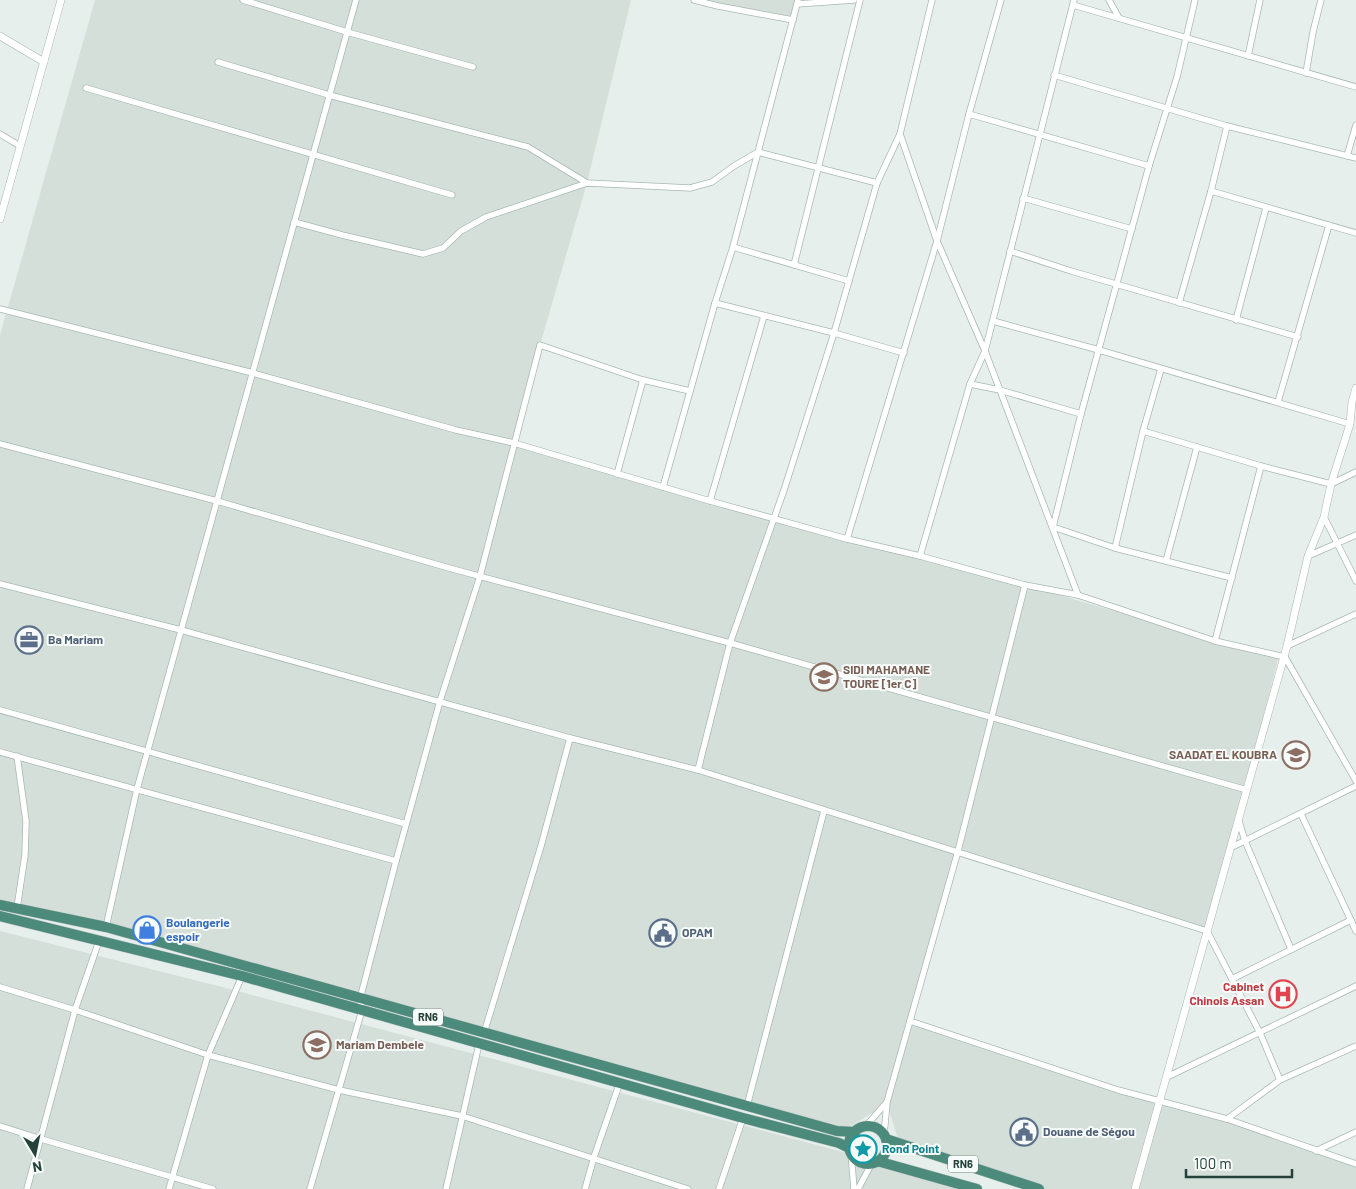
<svg xmlns="http://www.w3.org/2000/svg" width="1356" height="1189" font-family="Barlow,sans-serif">
  <style>
    .built { fill: #d4dfda }
    .lines { fill: none; stroke-linecap: round; stroke-linejoin: round }
    .minor-casing { stroke: #a8b8b2; stroke-width: 7 }
    .tertiary-casing { stroke: #a8b8b2; stroke-width: 8 }
    .trunk-casing { stroke: #c2cac8; stroke-width: 11 }
    .minor { stroke: #fff; stroke-width: 5.5 }
    .tertiary { stroke: #fff; stroke-width: 7 }
    .trunk { stroke: #4c8a7c; stroke-width: 10 }
    .labels { text-anchor: middle; stroke-width: 4; stroke-linejoin: round; paint-order: stroke }
    .shield { fill: #f7fbf9; stroke: #637a73; stroke-width: 1 }
    .shield-label { font-size: 11px; font-weight: bold; fill: #24423a }
    .service-label { font-size: 12px; font-weight: bold; fill: #4e5e75; stroke: #f7fbf9; text-anchor: start }
    .education-label { font-size: 12px; font-weight: bold; fill: #785e54; stroke: #f7fbf9; text-anchor: start }
    .shop-label { font-size: 12px; font-weight: bold; fill: #366cbe; stroke: #f7fbf9; text-anchor: start }
    .health-label { font-size: 12px; font-weight: bold; fill: #be3a42; stroke: #f7fbf9; text-anchor: end }
    .culture-label { font-size: 12px; font-weight: bold; fill: #0d838f; stroke: #f7fbf9; text-anchor: start }
  </style>
  <rect width="100%" height="100%" fill="#e6efeb"/>
  <g class="built">
    <path d="M95,0H631L587,183L540,345L514,443L710,501L1025,585L1278,659L1230,848L1207,931L958,851L910,1021L1118,1090L1227,1119L1356,1164V1189H1044L901,1149L887,1104L841,1132L0,902V335Z"/>
    <path d="M694,0H798L793,20Z"/>
    <path d="M0,931L222,987L877,1161L964,1189H0Z"/>
  </g>
  <g class="lines">
    <g class="minor-casing">
      <g id="minor">
        <path d="M243,0L347,32L473,67"/>
        <path d="M694,0L718,6L793,20"/>
        <path d="M1109,0L1119,18"/>
        <path d="M1195,0L1177,77L1149,166L1081,414L1053,527L1115,548L1232,578"/>
        <path d="M797,4L854,0"/>
        <path d="M1073,5L1356,87"/>
        <path d="M1248,56L1260,0"/>
        <path d="M218,62L329,95L528,147L587,183"/>
        <path d="M1306,73L1313,32L1321,0"/>
        <path d="M1054,75L1227,126L1356,158"/>
        <path d="M86,88L452,195"/>
        <path d="M969,114L1149,166"/>
        <path d="M0,134L20,146"/>
        <path d="M900,134L937,241L985,351L1078,595"/>
        <path d="M1347,156L1356,125"/>
        <path d="M1211,191L1356,233"/>
        <path d="M1023,198L1132,229"/>
        <path d="M294,222L342,235L423,254L443,248L461,231L486,217L587,183L690,188L712,182L734,166L758,152L877,183"/>
        <path d="M733,247L849,281"/>
        <path d="M1010,251L1071,271L1298,337"/>
        <path d="M794,265L860,0"/>
        <path d="M715,303L834,333L904,353"/>
        <path d="M1179,303L1211,191L1227,126"/>
        <path d="M0,309L253,373L456,430L514,443L710,501L847,539L920,556L1025,585L1078,595L1215,641L1285,657L1356,781"/>
        <path d="M1236,320L1266,208"/>
        <path d="M993,321L1099,350L1350,424"/>
        <path d="M970,384L1000,390L1081,414"/>
        <path d="M1278,402L1329,225"/>
        <path d="M1143,431L1261,466L1331,484L1356,472"/>
        <path d="M0,444L217,501L449,568L730,643L1247,790"/>
        <path d="M617,474L643,380"/>
        <path d="M663,487L715,303L733,247L798,0"/>
        <path d="M710,501L764,316"/>
        <path d="M1324,517L1356,581"/>
        <path d="M847,539L937,241L969,114L1001,0"/>
        <path d="M1115,548L1143,431L1161,369"/>
        <path d="M920,556L970,384L985,351L1074,0"/>
        <path d="M1308,556L1356,535"/>
        <path d="M1166,561L1197,447"/>
        <path d="M0,584L181,630L570,738L698,770L1207,931L1260,1033L1280,1080"/>
        <path d="M1215,641L1261,466"/>
        <path d="M1287,646L1356,614"/>
        <path d="M0,710L406,824"/>
        <path d="M0,752L396,861"/>
        <path d="M698,770L730,643L784,490L834,333L877,183L900,134L932,0"/>
        <path d="M1301,814L1356,931"/>
        <path d="M1239,821L1245,841L1291,949"/>
        <path d="M1230,848L1356,786"/>
        <path d="M17,908L25,855L26,821L17,756"/>
        <path d="M106,927L137,789L356,0"/>
        <path d="M1232,979L1351,920"/>
        <path d="M0,987L75,1010L208,1055L339,1090L462,1116L688,1189"/>
        <path d="M910,1021L1118,1090L1227,1119L1356,1164"/>
        <path d="M484,1033L541,846L570,738"/>
        <path d="M1167,1077L1356,986"/>
        <path d="M747,1106L824,811"/>
        <path d="M1227,1119L1280,1080L1356,1046"/>
        <path d="M0,1126L41,1139L213,1189"/>
        <path d="M866,1126L887,1102"/>
        <path d="M884,1135L887,1102L958,851L1025,585"/>
        <path d="M1316,1151L1356,1132"/>
        <path d="M851,1153L854,1189"/>
        <path d="M27,1189L75,1010L99,941"/>
        <path d="M169,1189L208,1055L242,976"/>
        <path d="M310,1189L362,1010L360,999L396,861L440,701L480,576L540,345L643,380L690,391"/>
        <path d="M446,1189L479,1044"/>
        <path d="M585,1189L594,1157L620,1082"/>
        <path d="M719,1189L743,1118"/>
        <path d="M858,1189L872,1163"/>
      </g>
    </g>
    <g class="tertiary-casing">
      <g id="tertiary">
        <path d="M0,36L44,62"/>
        <path d="M0,219L61,0"/>
        <path d="M1135,1189L1287,646L1308,556L1324,517L1331,484L1350,424L1352,402L1356,388"/>
      </g>
    </g>
    <g class="trunk-casing">
      <g id="trunk">
        <path d="M0,905L106,927L837,1131L855,1132"/>
        <path d="M0,916L242,976L743,1118L839,1143L849,1148"/>
        <circle cx="868" cy="1145" r="19"/>
        <path d="M886,1139L1039,1189"/>
        <path d="M877,1161L977,1189"/>
      </g>
    </g>
    <use href="#minor" class="minor"/>
    <use href="#tertiary" class="tertiary"/>
    <use href="#trunk" class="trunk"/>
  </g>
  <defs>
    <g id="office-ring" transform="scale(1.4375)"><circle r="9.5" fill="#f7fbf9" stroke="#5c6f8a" stroke-width="1.5"/><path d="M-6-3h4V-5.5h4V-3h4V5H-6ZM-1-4.5V-3h2v-1.5ZM-6 0V1H6V0Z" fill="#5c6f8a"/></g>
    <g id="school-ring" transform="scale(1.4375)"><circle r="9.5" fill="#f7fbf9" stroke="#8d6e63" stroke-width="1.5"/><path d="M0-5L7-2L0 1L-7-2ZM-4 1L0 2.5L4 1V4Q0 6-4 4Z" fill="#8d6e63"/></g>
    <g id="shop-ring" transform="scale(1.4375)"><circle r="9.5" fill="#f7fbf9" stroke="#3f7fe0" stroke-width="1.5"/><path d="M-5-2.5h2.3a2.7 3.5 0 0 1 5.4 0H5L5.5 6h-11ZM-1.5-2.5h3a1.5 2.3 0 0 0-3 0Z" fill="#3f7fe0"/></g>
    <g id="civic-ring" transform="scale(1.4375)"><circle r="9.5" fill="#f7fbf9" stroke="#5c6f8a" stroke-width="1.5"/><path d="M-.6-6.5H3V-4.5H.6V-3L4-1V1h2V6H-6V1h2V-1L-.6-3ZM-1.2 2.5V6h2.4V2.5Z" fill="#5c6f8a"/></g>
    <g id="hospital-ring" transform="scale(1.4375)"><circle r="9.5" fill="#f7fbf9" stroke="#e0444e" stroke-width="1.5"/><path d="M-5-5h3v3.5h4V-5h3V5h-3V1.5h-4V5h-3Z" fill="#e0444e"/></g>
    <g id="sight-ring" transform="scale(1.4375)"><circle r="9.5" fill="#f7fbf9" stroke="#0f9aa8" stroke-width="1.5"/><path d="M0-6L1.8-2.2L6-1.7L2.9 1.2L3.7 5.4L0 3.3L-3.7 5.4L-2.9 1.2L-6-1.7L-1.8-2.2Z" fill="#0f9aa8"/></g>
  </defs>
  <g fill-rule="evenodd">
    <use href="#office-ring" x="29" y="640"/>
    <use href="#school-ring" x="824" y="677"/>
    <use href="#school-ring" x="1296" y="755"/>
    <use href="#shop-ring" x="147" y="930"/>
    <use href="#civic-ring" x="663" y="933"/>
    <use href="#hospital-ring" x="1283" y="994"/>
    <use href="#school-ring" x="317" y="1045"/>
    <use href="#civic-ring" x="1024" y="1132"/>
    <use href="#sight-ring" x="863" y="1149"/>
  </g>
  <g class="labels">
    <g class="shield">
      <rect x="413" y="1008.5" width="30" height="17" rx="4"/>
      <rect x="948" y="1155.5" width="30" height="17" rx="4"/>
    </g>
    <g class="shield-label">
      <text x="428" y="1021">RN6</text>
      <text x="963" y="1168">RN6</text>
    </g>
    <g class="service-label">
      <text x="48" y="644">Ba Mariam</text>
      <text x="682" y="937">OPAM</text>
      <text x="1043" y="1136">Douane de Ségou</text>
    </g>
    <g class="education-label">
      <text x="843" y="674">SIDI MAHAMANE<tspan x="843" dy="14">TOURE [1er C]</tspan></text>
      <text x="1277" y="759" text-anchor="end">SAADAT EL KOUBRA</text>
      <text x="336" y="1049">Mariam Dembele</text>
    </g>
    <g class="shop-label">
      <text x="166" y="927">Boulangerie<tspan x="166" dy="14">espoir</tspan></text>
    </g>
    <g class="health-label">
      <text x="1264" y="991">Cabinet<tspan x="1264" dy="14">Chinois Assan</tspan></text>
    </g>
    <g class="culture-label">
      <text x="882" y="1153">Rond Point</text>
    </g>
  </g>
  <g transform="translate(35 1154) rotate(170)" stroke="#f7fbf9" stroke-width="4" paint-order="stroke">
  <path d="M0-4L9 19L0 12L-9 19Z" fill="#24423a"/>
  <text y="-8" font-size="14" font-weight="bold" text-anchor="middle" fill="#24423a">N</text>
  </g>
  <path d="M1186 1169v8h106v-8" fill="none" stroke="#24423a" stroke-width="2.5"/>
  <text x="1194" y="1169" font-size="15" fill="#24423a" stroke="#f7fbf9" stroke-width="4" paint-order="stroke">100 m</text>
</svg>
